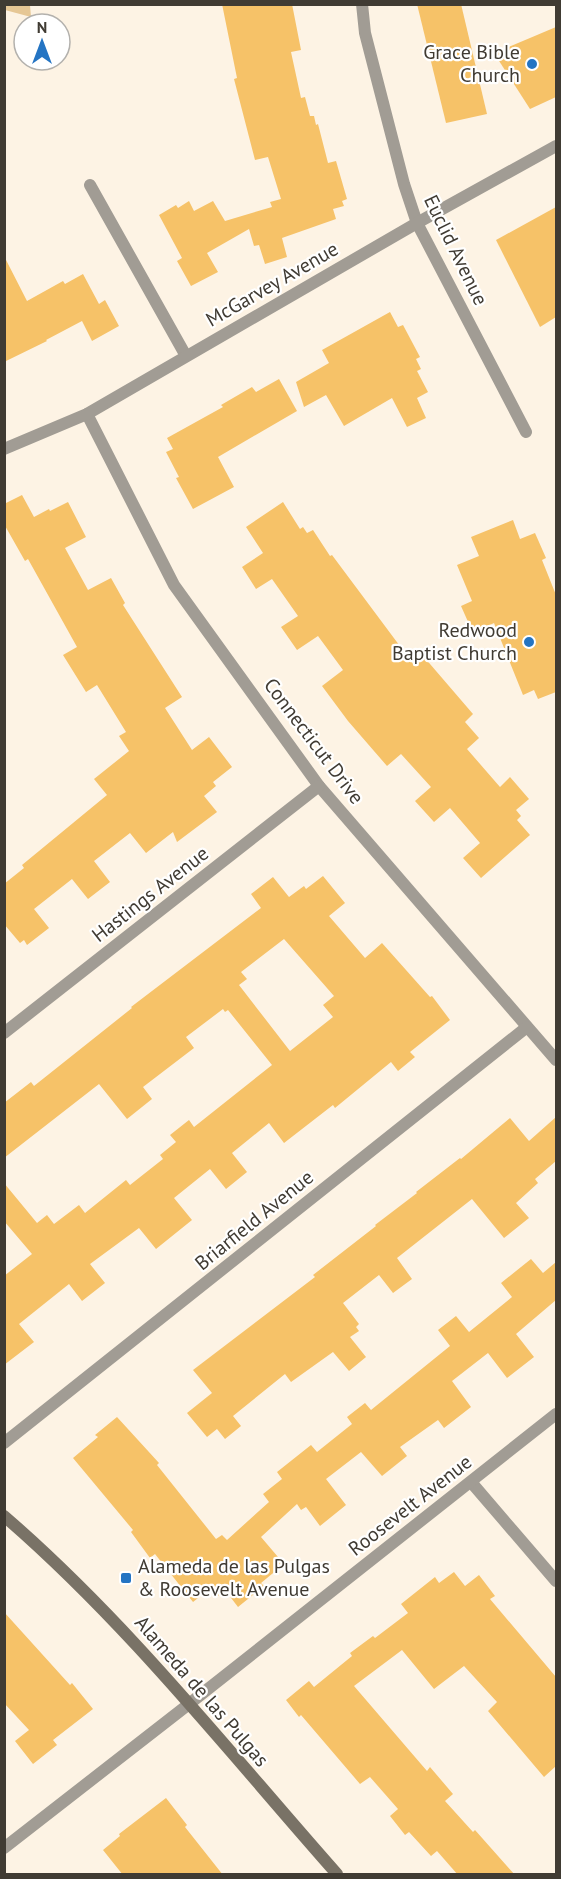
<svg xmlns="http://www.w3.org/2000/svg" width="561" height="1879" font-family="'PT Sans',sans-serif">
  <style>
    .green { fill: #e6c795 }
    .building { fill: #f6c268; fill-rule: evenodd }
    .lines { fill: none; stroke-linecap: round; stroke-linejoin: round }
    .service { stroke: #a19c94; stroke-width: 12 }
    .minor { stroke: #a19c94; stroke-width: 12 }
    .tertiary { stroke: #a19c94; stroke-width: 12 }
    .secondary { stroke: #797266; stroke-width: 12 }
    .poi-dot { fill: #2474c3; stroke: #fff; stroke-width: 2 }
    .labels { text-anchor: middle; stroke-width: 4.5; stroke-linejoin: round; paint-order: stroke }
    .poi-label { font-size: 20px; fill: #403b33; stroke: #fff; text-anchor: end }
    .street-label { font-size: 20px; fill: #403b33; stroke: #fff }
  </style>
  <rect width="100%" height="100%" fill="#fdf3e4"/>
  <path class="green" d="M4,5H30L31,17L5,10Z"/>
  <g class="building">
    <path d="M222,4H292L301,50L291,52L301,98L305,97L310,116H314L316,125L318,124L328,163L336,161L347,199L342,201L344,206L333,209L336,219L282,238L287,257L265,264L259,245L254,246L249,229L207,253L218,272L191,286L177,261L182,258L159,215L176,205L178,208L189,201L194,211L213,201L225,221L272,207L270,202L281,199L268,157L255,160L234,79L237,78Z"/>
    <path d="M417,4H461L487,114L446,123Z"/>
    <path d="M556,27V97L530,109L494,53Z"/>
    <path d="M556,207V317L540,327L496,240Z"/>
    <path d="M4,256L27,301L63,281L65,284L83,274L99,304L105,300L119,326L92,341L82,321L46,340L47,341L4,362Z"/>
    <path d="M390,312L398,327L403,325L420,357L416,359L421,369L417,371L428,392L417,398L426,418L407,427L392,398L344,426L326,395L304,407L296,382L329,363L322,350Z"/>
    <path d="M279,379L297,411L218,457L234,487L193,509L176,478L179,477L166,452L173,449L167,438L223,407L221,405L252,387L256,392Z"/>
    <path d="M22,495L34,517L49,509L50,511L68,502L86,537L65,548L88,590L111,578L125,603L123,605L182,697L165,708L192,750L209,737L232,767L213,782L216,786L204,796L217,812L177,842L173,832L146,853L130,833L94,861L110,882L88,899L72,879L34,909L49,928L27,945L24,940L20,943L4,924V884L24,868L22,865L107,795L94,779L129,751L119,736L126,732L97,685L86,692L63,655L77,647L28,559L25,561L4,524V504Z"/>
    <path d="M283,502L300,529L303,527L307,533L313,530L330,556L332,555L414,665L424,657L473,714L465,722L479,738L467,749L500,787L510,777L529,799L516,810L521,816L517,820L530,835L481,878L463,858L480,843L450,808L434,822L415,801L431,787L401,754L387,766L348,721L322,686L343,670L318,636L297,650L281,627L298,616L272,579L256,589L242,567L263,553L246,527Z"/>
    <path d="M513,520L520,539L535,533L546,558L542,560L556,595V692L538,699L534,690L523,695L494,623L473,633L461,606L472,601L457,565L479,556L471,537Z"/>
    <path d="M323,876L345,903L329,916L365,958L382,943L430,997L432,996L450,1020L410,1052L415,1057L398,1071L391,1062L335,1108L333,1105L284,1143L269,1123L232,1153L247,1172L226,1189L210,1169L174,1198L192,1220L156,1249L139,1228L90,1264L105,1283L82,1301L69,1284L19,1324L34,1342L4,1365V1276L32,1254L4,1221V1183L37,1223L47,1215L54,1224L79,1205L85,1213L126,1180L130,1185L163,1159L160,1155L176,1142L170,1135L189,1120L194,1127L272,1065L228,1010L225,1012L223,1009L186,1037L194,1048L143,1087L152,1099L127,1119L99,1084L4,1158V1103L31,1082L34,1086L132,1008L131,1007L261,908L251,894L273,877L289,897L304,886L306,889ZM284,939L334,996L323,1005L333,1017L290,1051L239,985L247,979L241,972Z"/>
    <path d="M556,1117V1161L535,1179L538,1183L516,1203L529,1218L504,1238L472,1199L397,1258L412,1279L393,1293L379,1275L343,1303L359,1324L356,1327L359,1331L350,1337L366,1357L349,1371L333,1352L291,1382L285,1374L233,1416L241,1426L225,1439L217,1429L207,1437L187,1413L212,1393L193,1370L315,1277L313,1275L376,1226L375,1225L417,1193L416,1192L460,1158L461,1159L510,1118L529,1141Z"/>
    <path d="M531,1259L543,1273L556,1262V1300L516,1334L534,1357L507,1378L488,1353L452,1381L471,1407L444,1428L438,1420L400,1447L407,1456L382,1476L361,1452L326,1479L346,1505L320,1526L306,1507L301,1510L297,1504L261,1537L284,1564L261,1583L264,1586L238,1607L225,1590L218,1596L212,1587L193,1602L155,1554L150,1558L131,1532L133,1530L73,1458L98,1437L95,1435L117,1417L159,1463L157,1465L216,1539L222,1535L227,1540L269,1502L263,1494L282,1479L277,1472L311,1445L317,1452L352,1424L347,1417L365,1403L371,1410L450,1346L438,1330L456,1316L469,1332L512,1297L501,1283Z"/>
    <path d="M454,1572L465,1586L479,1575L495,1596L490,1599L556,1677V1766L544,1777L488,1711L497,1702L464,1666L434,1689L402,1650L354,1686L427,1771L430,1767L453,1794L445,1801L473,1832L475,1830L515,1875H458L437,1851L431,1856L409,1832L405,1835L390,1816L398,1809L370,1777L360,1784L301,1715L299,1717L286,1700L309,1681L314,1687L352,1656L350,1653L373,1636L375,1638L408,1613L401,1604L435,1577L439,1583Z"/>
    <path d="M4,1612L70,1685L72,1683L93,1709L53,1740L57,1745L33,1764L15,1741L29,1730L4,1703Z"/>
    <path d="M166,1798L187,1825L185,1827L223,1875H123L103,1850L120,1836L119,1834Z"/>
  </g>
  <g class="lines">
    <path class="service" d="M90,185L186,356"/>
    <g class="minor">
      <path d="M362,4L365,33L404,184L417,223L526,432"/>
      <path d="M87,414L174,585L319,786L556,1060"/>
      <path d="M4,449L87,414L417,223L556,146"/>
      <path d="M4,1033L319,786"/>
      <path d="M4,1443L527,1027"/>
      <path d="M471,1482L556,1581"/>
      <path d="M4,1848L189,1704"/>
    </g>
    <path class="tertiary" d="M189,1704L556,1414"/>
    <path class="secondary" d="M4,1516C128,1623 229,1752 337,1874"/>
  </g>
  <g class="poi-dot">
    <circle cx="532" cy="64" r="6"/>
    <circle cx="529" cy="642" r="6"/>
    <rect x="120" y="1572" width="12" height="12" rx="3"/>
  </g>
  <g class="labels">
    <g class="poi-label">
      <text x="520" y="59">Grace Bible<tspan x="520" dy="23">Church</tspan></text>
      <text x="517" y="637">Redwood<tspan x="517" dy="23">Baptist Church</tspan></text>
      <text x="138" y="1573" text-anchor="start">Alameda de las Pulgas<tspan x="138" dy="23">&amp; Roosevelt Avenue</tspan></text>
    </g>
    <g class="street-label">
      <text transform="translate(456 250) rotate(64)" y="7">Euclid Avenue</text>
      <text transform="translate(272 284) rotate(-30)" y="7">McGarvey Avenue</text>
      <text transform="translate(314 741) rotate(53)" y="7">Connecticut Drive</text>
      <text transform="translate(150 894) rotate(-38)" y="7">Hastings Avenue</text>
      <text transform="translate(254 1220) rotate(-39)" y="7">Briarfield Avenue</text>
      <text transform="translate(410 1505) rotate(-38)" y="7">Roosevelt Avenue</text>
      <text transform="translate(202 1691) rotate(49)" y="7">Alameda de las Pulgas</text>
    </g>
  </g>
  <rect width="561" height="1879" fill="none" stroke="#403b33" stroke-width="12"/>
  <g transform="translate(42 42)"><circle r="28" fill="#ffffff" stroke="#b3b1ad" stroke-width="1.5"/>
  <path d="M0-4.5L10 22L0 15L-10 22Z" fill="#2474c3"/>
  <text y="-9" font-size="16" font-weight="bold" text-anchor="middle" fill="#403b33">N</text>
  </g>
</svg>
